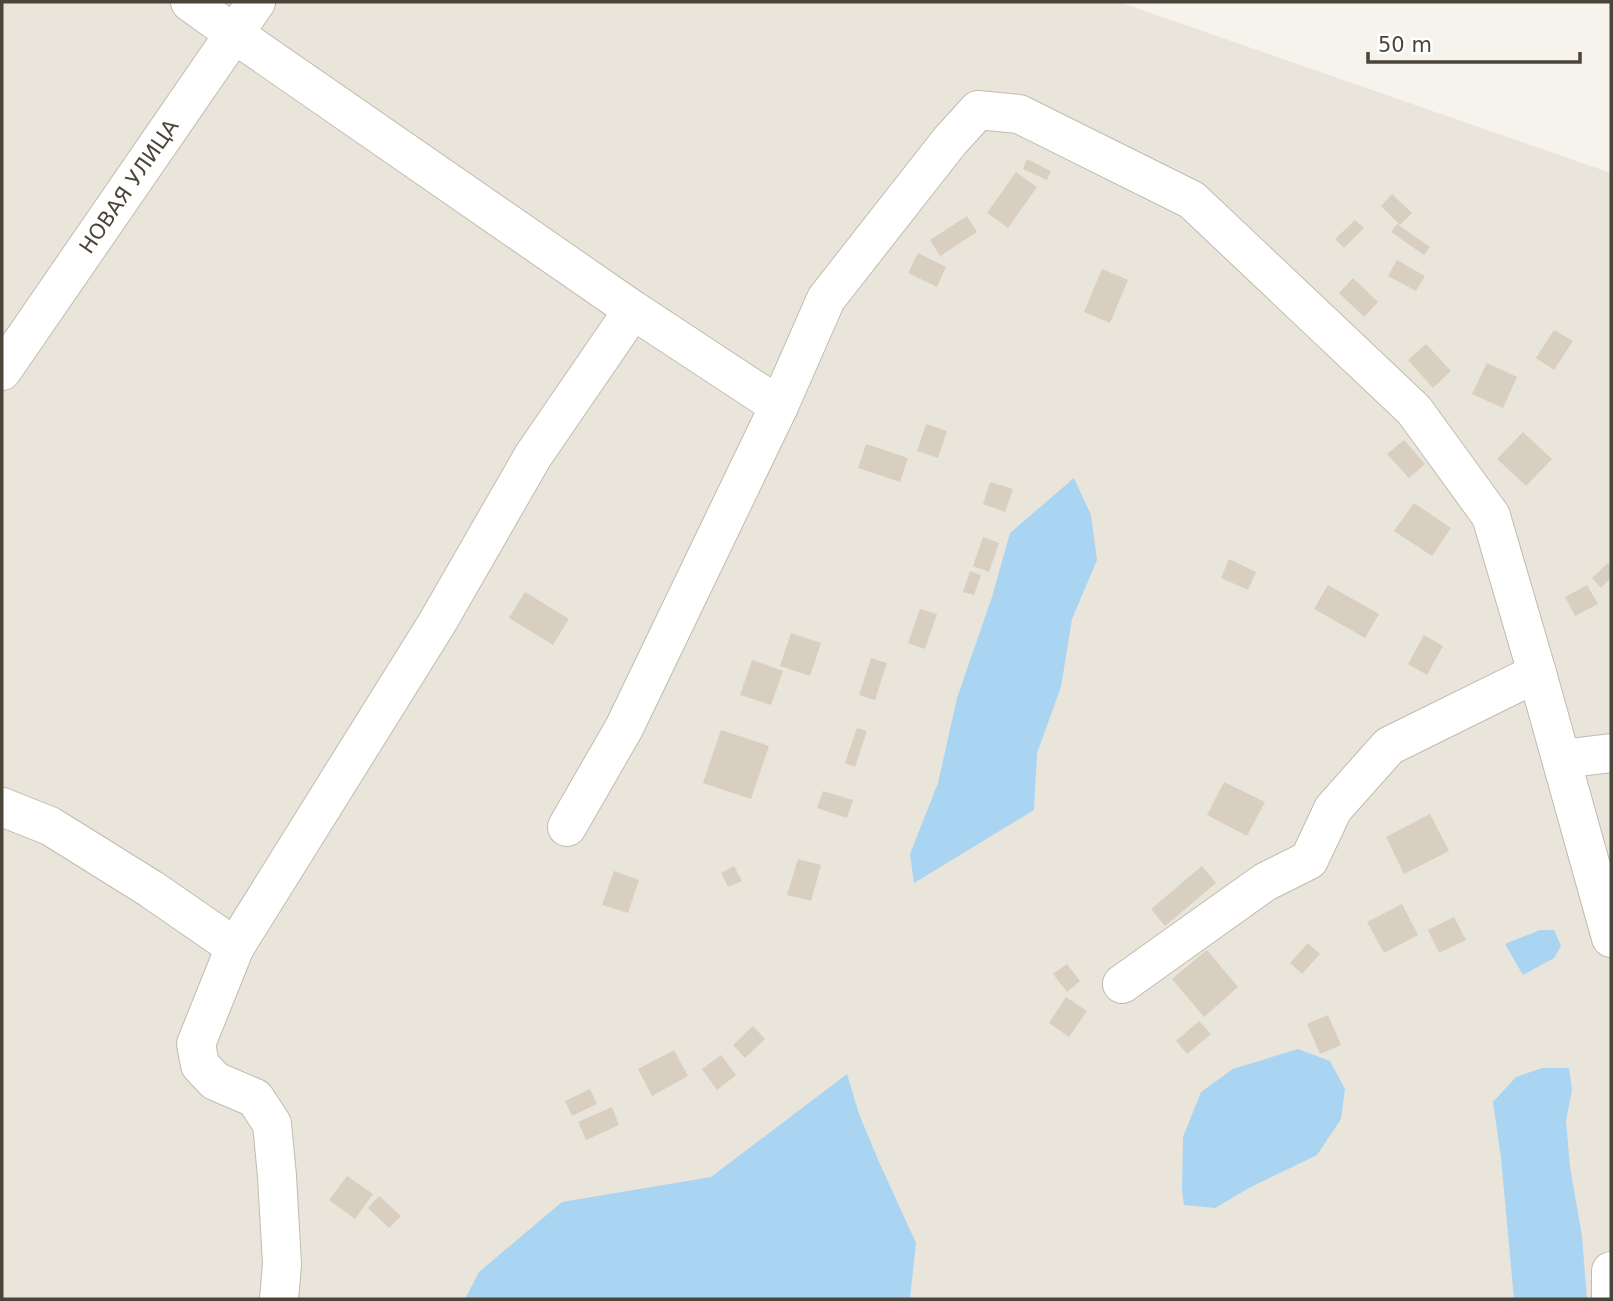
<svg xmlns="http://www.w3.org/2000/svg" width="1613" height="1301" font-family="'DejaVu Sans',sans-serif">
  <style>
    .residential { fill: #eae5da }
    .water { fill: #a9d4f2 }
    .building { fill: #d8cfc1 }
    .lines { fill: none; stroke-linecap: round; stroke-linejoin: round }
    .minor-casing { stroke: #c2bbae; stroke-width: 40 }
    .minor { stroke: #fff; stroke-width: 38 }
    .labels { text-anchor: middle; stroke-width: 6; stroke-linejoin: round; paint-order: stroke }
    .street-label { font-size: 21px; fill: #4b4439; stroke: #fff }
  </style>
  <rect width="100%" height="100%" fill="#f6f3ec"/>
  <path class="residential" d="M2,2H1119L1611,173V1299H2Z"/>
  <g class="water">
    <path d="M1074,478L1091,515L1097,560L1072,619L1061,687L1037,753L1034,810L914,883L910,854L938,783L957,698L992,597L1010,533Z"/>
    <path d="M1540,930H1554L1561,946L1554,958L1523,975L1505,944Z"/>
    <path d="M1298,1049L1330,1061L1345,1089L1341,1119L1317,1155L1249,1188L1215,1208L1184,1205L1182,1190L1183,1137L1201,1092L1233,1069Z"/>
    <path d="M1542,1068H1569L1572,1090L1566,1121L1570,1167L1582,1236L1587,1299H1514L1501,1158L1493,1102L1516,1077Z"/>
    <path d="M847,1074L859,1114L879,1162L916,1243L910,1299H465L479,1272L562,1202L711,1177Z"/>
  </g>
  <g class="building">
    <path d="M1027,159L1051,171L1047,180L1023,169Z"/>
    <path d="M1016,172L1037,187L1008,228L987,213Z"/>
    <path d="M1392,194L1412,213L1400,225L1381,206Z"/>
    <path d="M967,216L977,232L940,256L930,240Z"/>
    <path d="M1355,220L1364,228L1344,248L1335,239Z"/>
    <path d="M1397,224L1430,247L1424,255L1391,232Z"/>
    <path d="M918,253L946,267L937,287L908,273Z"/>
    <path d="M1397,260L1425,276L1416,291L1388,276Z"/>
    <path d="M1102,269L1128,280L1110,323L1084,312Z"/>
    <path d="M1353,278L1378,302L1364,317L1339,293Z"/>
    <path d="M1554,330L1573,341L1554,370L1536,358Z"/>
    <path d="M1426,344L1451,371L1433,388L1408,360Z"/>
    <path d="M1487,363L1517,377L1503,408L1472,394Z"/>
    <path d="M926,424L947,431L938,458L917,451Z"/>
    <path d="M1523,432L1552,459L1526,486L1497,459Z"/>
    <path d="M1404,440L1425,464L1409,478L1387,454Z"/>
    <path d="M866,444L908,458L900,482L858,468Z"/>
    <path d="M990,482L1013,489L1005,512L983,504Z"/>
    <path d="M1414,503L1451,528L1432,556L1394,531Z"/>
    <path d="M983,537L999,543L989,572L973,566Z"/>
    <path d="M1229,559L1256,572L1248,590L1221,578Z"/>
    <path d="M1608,563L1611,567V578L1601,588L1592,578Z"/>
    <path d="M970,571L981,575L974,595L963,592Z"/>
    <path d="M1328,585L1379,614L1365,638L1314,609Z"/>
    <path d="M1587,585L1598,604L1575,616L1565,597Z"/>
    <path d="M525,592L569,619L553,645L509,618Z"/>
    <path d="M920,609L937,614L925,649L908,643Z"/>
    <path d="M791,633L821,643L810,676L780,666Z"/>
    <path d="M1424,635L1443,646L1427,675L1408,664Z"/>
    <path d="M871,658L887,663L875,700L859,695Z"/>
    <path d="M752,660L783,671L771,705L740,695Z"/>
    <path d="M857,728L867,731L855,767L845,763Z"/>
    <path d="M721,730L769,746L751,799L703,783Z"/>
    <path d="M1224,782L1265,802L1247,836L1207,815Z"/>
    <path d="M823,791L853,800L847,818L817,808Z"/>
    <path d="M1430,814L1449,851L1404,874L1386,837Z"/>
    <path d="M798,859L821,865L811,901L787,895Z"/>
    <path d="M734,866L742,881L728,887L721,873Z"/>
    <path d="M1202,866L1216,883L1165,926L1151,909Z"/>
    <path d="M614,871L639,880L628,913L602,905Z"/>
    <path d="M1402,904L1418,935L1384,953L1367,922Z"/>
    <path d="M1454,917L1466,940L1439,953L1428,930Z"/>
    <path d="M1308,943L1320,954L1302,974L1290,963Z"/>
    <path d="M1207,950L1238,987L1204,1017L1172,979Z"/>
    <path d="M1067,964L1080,981L1067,992L1053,974Z"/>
    <path d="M1066,997L1087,1011L1069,1037L1049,1023Z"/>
    <path d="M1328,1015L1341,1045L1320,1054L1307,1024Z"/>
    <path d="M1199,1021L1211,1034L1187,1054L1176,1041Z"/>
    <path d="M753,1026L765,1039L745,1058L733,1045Z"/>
    <path d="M674,1050L688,1076L652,1096L638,1069Z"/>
    <path d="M721,1055L736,1075L717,1090L702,1069Z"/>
    <path d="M590,1089L597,1104L572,1116L565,1101Z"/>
    <path d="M612,1107L619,1125L586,1140L578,1122Z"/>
    <path d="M347,1176L373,1194L355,1219L329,1200Z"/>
    <path d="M379,1196L401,1216L389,1228L368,1208Z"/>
  </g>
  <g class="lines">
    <g class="minor-casing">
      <g id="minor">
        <path d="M190,2L233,33L633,310L779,406"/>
        <path id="s1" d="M2,371L256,2"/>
        <path d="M1562,759L1611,753"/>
        <path d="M2,807L50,826L151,889L235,947"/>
        <path d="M567,827L624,728L779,406L826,299L949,142L978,110L1019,114L1192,200L1414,410L1491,516L1537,673L1611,938"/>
        <path d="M1122,984L1265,882L1309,860L1333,809L1389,746L1537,673"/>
        <path d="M279,1299L282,1264L277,1176L272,1124L255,1098L215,1081L200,1065L196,1044L235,947L437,623L533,456L633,310"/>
        <path d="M1611,1299V1271"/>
      </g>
    </g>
    <use href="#minor" class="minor"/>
  </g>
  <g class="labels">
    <g class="street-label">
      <text dy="7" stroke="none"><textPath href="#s1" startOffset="224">НОВАЯ УЛИЦА</textPath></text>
    </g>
  </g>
  <rect width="1613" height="1301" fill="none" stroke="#4b4439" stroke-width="7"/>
  <path d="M1368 52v10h212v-10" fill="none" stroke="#4b4439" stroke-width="3.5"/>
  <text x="1378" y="52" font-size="21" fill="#4b4439" stroke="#ffffff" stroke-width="5" paint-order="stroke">50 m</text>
</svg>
